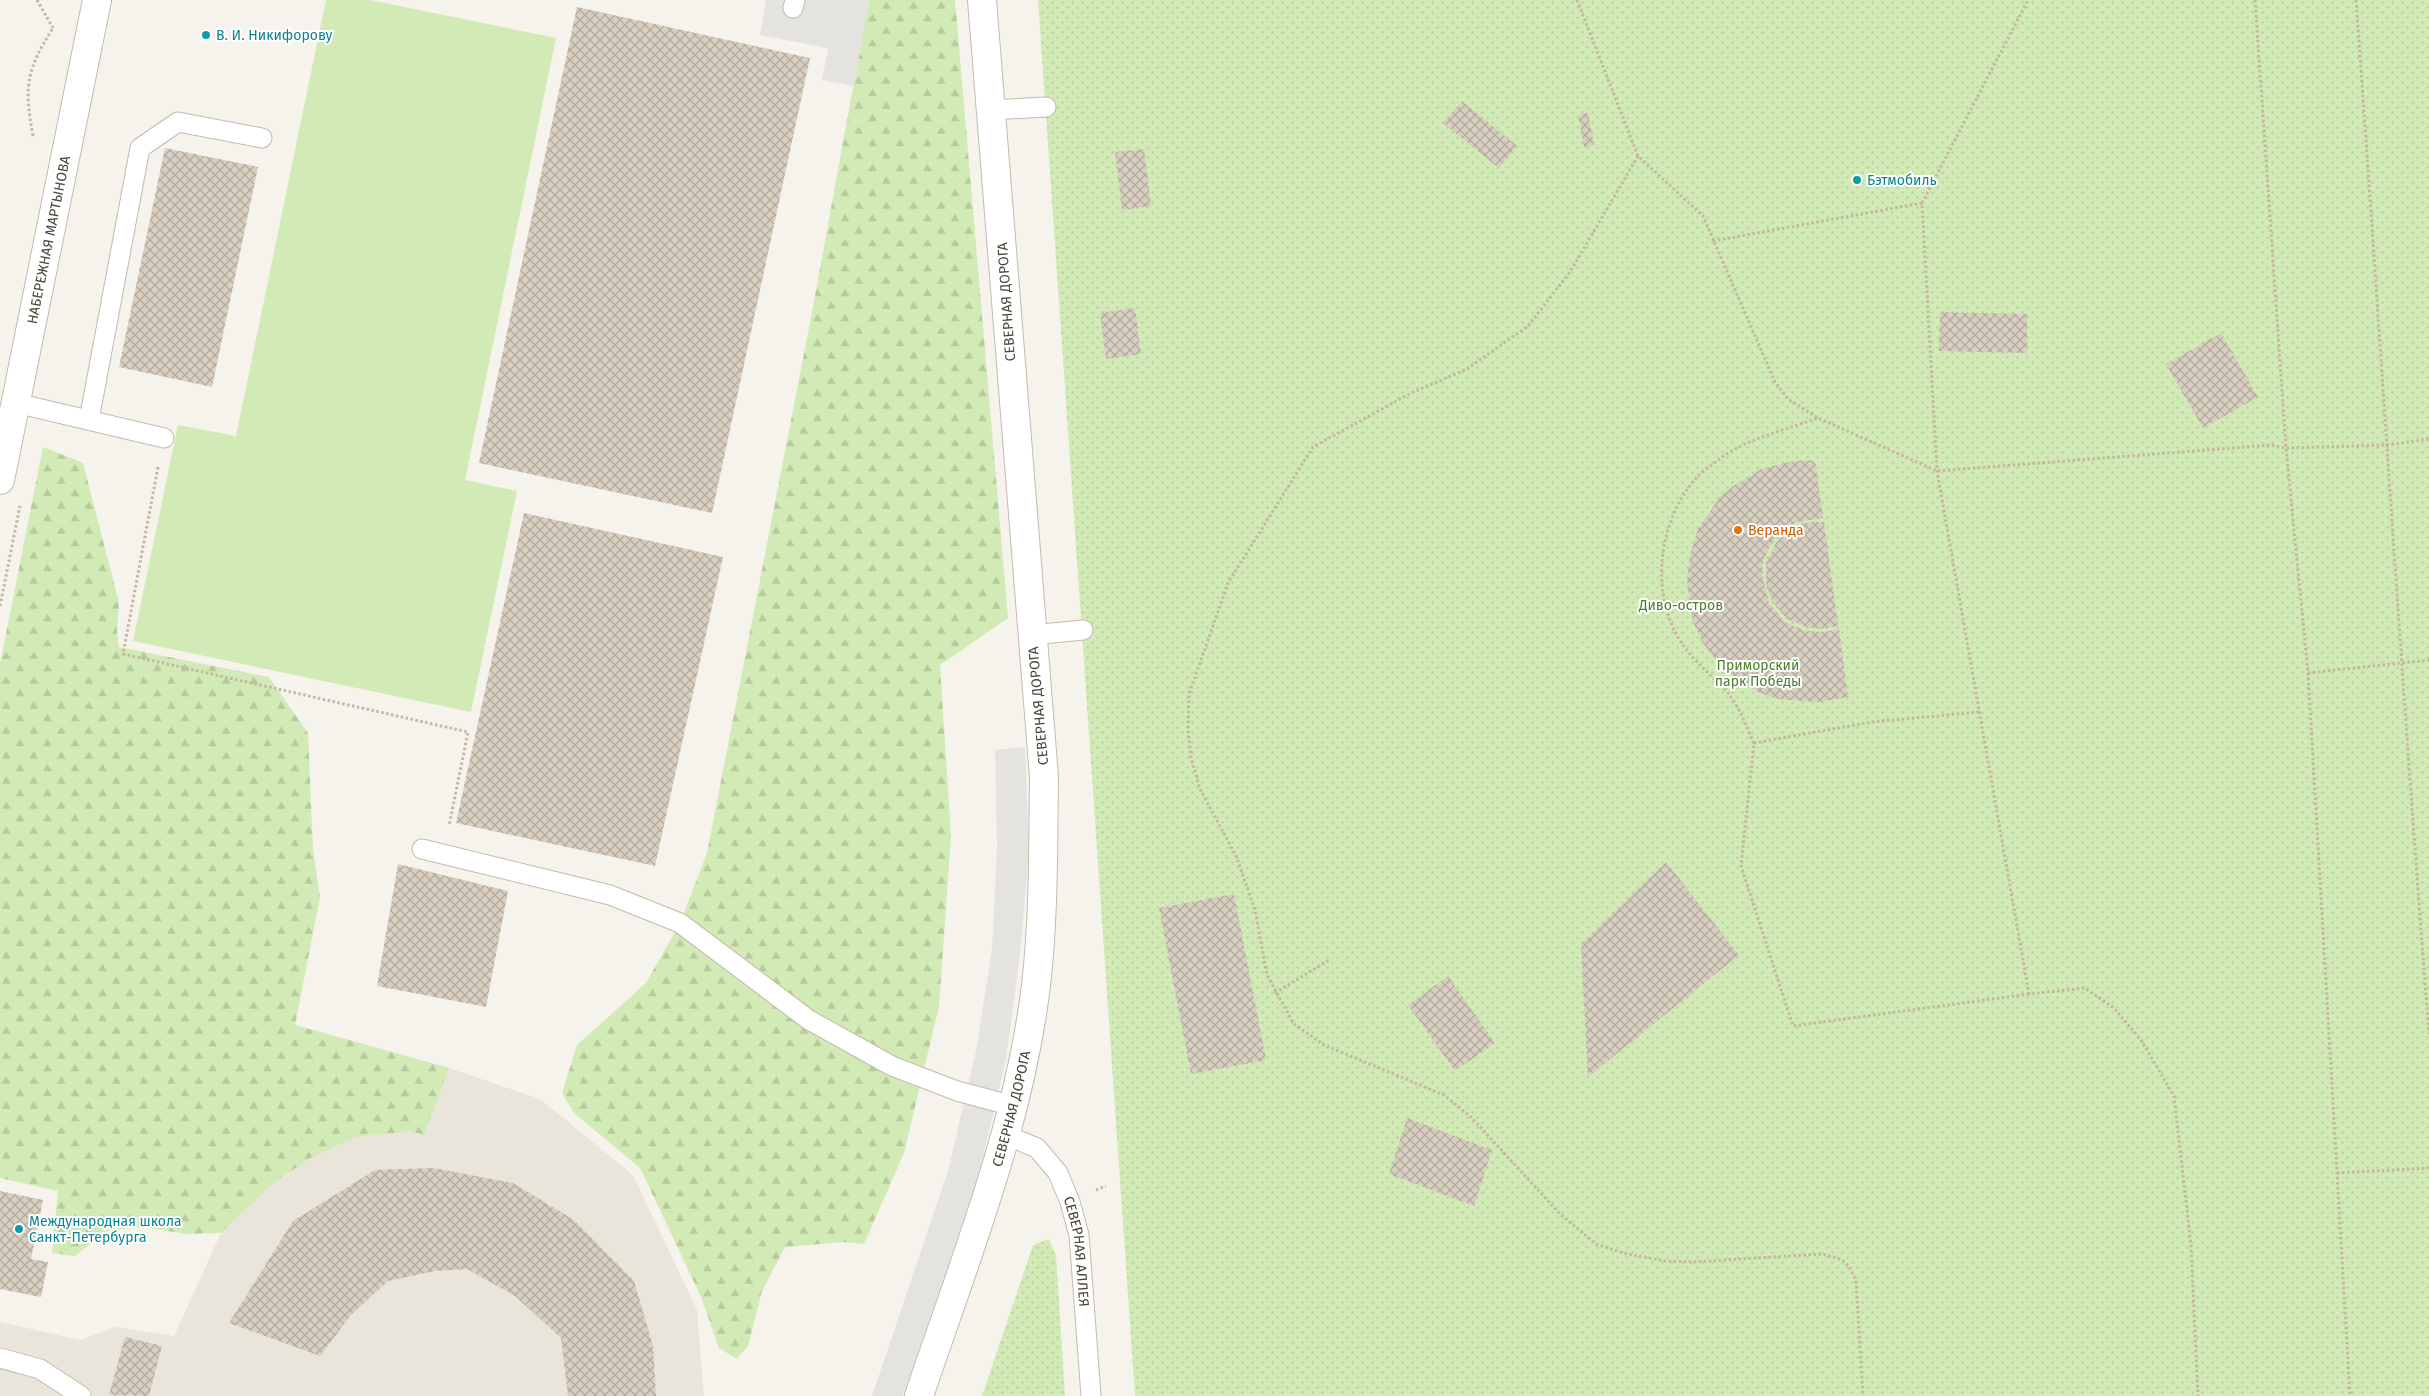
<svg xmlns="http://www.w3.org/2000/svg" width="2429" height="1396" font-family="'Fira Sans',sans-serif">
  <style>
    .residential { fill: #eae5da }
    .green { fill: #d2eab5 }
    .forest { fill: url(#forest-firs) }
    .park { fill: url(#park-dots) }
    .parking { fill: #e5e3e0 }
    .building { fill: url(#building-cross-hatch) }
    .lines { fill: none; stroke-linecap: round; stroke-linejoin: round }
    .lane-casing { stroke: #c2bbae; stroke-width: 21 }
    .street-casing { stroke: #c2bbae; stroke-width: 30 }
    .path { stroke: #c4b79f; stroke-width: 3; stroke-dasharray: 2.5 2.5; stroke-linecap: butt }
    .lane { stroke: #fff; stroke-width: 19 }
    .street { stroke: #fff; stroke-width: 28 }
    .culture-dot { fill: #0f9aa8; stroke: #fff; stroke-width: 2 }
    .food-dot { fill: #e8710a; stroke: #fff; stroke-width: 2 }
    .labels { text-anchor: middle; stroke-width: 4; stroke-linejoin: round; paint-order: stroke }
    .culture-label { font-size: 14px; fill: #0d838f; stroke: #fff; text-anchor: start }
    .street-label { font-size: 14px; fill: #4b4439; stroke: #fff }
    .food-label { font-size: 14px; fill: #c56008; stroke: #fff; text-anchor: start }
    .park-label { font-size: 14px; fill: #4a7f2a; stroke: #fff }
  </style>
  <defs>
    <pattern id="forest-firs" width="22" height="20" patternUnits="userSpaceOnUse" patternTransform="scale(1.25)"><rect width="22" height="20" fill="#d2eab5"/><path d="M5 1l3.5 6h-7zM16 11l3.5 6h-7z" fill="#b6ca9c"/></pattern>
    <pattern id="park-dots" width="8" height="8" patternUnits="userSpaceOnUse" patternTransform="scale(1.25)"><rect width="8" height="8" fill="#d2eab5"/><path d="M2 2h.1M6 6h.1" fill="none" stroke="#b6ca9c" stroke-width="1.8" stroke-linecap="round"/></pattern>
    <pattern id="building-cross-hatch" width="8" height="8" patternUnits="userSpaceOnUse" patternTransform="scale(1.25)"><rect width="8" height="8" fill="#d8cfc1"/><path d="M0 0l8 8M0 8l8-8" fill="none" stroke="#b1aa9e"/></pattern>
  </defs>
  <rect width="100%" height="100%" fill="#f6f3ec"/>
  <path class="residential" d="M295,1025L449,1068L540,1099L633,1175L697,1310L704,1396H0V1322L80,1340L116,1327L174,1336L269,1128Z"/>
  <path class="green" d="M326,0H370L556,38L465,480L517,491L471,712L133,641L178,425L236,436Z"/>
  <g class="forest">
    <path d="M869,0H955L1008,618L940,665L951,836L939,1006L904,1153L864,1244L843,1242L785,1247L762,1291L748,1346L737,1359L719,1348L702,1299L640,1168L575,1114L562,1093L577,1045L646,983L680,923L707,853L813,307Z"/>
    <path d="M43,447L83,463L119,603L117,632L119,647L269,677L308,733L313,850L320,897L295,1025L449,1068L424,1135L410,1131L356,1137L310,1158L272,1184L221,1233L187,1234L143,1227L107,1231L75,1256L52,1253L58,1191L0,1178V664Z"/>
  </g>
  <g class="park">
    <path d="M1038,0H2429V1396H1135Z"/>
    <path d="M1049,1239L1056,1255L1065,1396H982L1033,1245Z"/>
  </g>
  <g class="parking">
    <path d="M766,0H869L854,86L822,80L828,48L760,35Z"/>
    <path d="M1025,747L1029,850L1020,955L1006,1059L977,1182L903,1396H872L948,1171L976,1051L992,950L997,848L995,750Z"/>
  </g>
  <g class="building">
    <path d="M577,7L810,58L712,513L479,463Z"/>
    <path d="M1462,101L1517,146L1499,168L1443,123Z"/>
    <path d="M1588,113L1594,145L1584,147L1578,115Z"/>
    <path d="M165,148L258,167L212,387L119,367Z"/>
    <path d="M1144,149L1151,206L1122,210L1115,152Z"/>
    <path d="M1135,308L1141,354L1106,359L1100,313Z"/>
    <path d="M1940,312L2027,314V353L1939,351Z"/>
    <path d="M2221,333L2258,397L2203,428L2166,364Z"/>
    <path d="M1805,460L1815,461L1823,518L1797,522L1777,535L1768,550L1763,562L1762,575L1769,603L1785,622L1805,631L1824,632L1839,629L1848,697L1819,702L1778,699L1760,693L1737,680L1720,666L1701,640L1692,619L1687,581L1690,554L1698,529L1720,497L1732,487L1761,469L1789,462Z"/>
    <path d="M524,513L723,557L655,866L456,823Z"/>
    <path d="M1811,522H1824L1838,626L1824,629L1806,627L1787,619L1772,601L1766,584V563L1776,543L1785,533L1798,525Z"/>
    <path d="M1666,862L1739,955L1588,1077L1581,945Z"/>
    <path d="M398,864L508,891L486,1007L377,986Z"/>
    <path d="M1234,894L1266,1060L1191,1074L1159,908Z"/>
    <path d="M1448,976L1495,1043L1455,1071L1408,1005Z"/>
    <path d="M1407,1118L1492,1150L1474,1206L1389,1174Z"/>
    <path d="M434,1168L513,1183L574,1220L634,1281L653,1346L656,1396H568L561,1338L515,1296L467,1269L435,1271L388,1281L351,1315L320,1356L229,1323L293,1221L375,1170Z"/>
    <path d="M0,1191L43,1200L31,1259L48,1262L41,1297L0,1289Z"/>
    <path d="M125,1337L162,1346L149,1396L109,1395Z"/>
  </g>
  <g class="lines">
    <g class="lane-casing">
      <g id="lane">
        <path d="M793,8L795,0"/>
        <path d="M991,110L1046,107"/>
        <path d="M16,403L164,438"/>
        <path d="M89,420L140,148L178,122L262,138"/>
        <path d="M1032,635L1083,630"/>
        <path d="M422,849L610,895L680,923L809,1020L892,1066L957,1091L1013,1106"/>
        <path id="s1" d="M1006,1135L1037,1148L1058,1173L1070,1202L1079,1235L1091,1396"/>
        <path d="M0,1358L40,1369L81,1396"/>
      </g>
    </g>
    <g class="street-casing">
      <g id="street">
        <path id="s2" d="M0,480L97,0"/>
        <path id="s3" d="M919,1396C964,1262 1019,1127 1036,985C1044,916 1043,847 1044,777L982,0"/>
      </g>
    </g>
    <g class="path">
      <path d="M37,0L53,28"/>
      <path d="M1577,0L1638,156L1703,216L1775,382L1788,399L1818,418L1937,471L2271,445L2286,448L2388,445L2429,439"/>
      <path d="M2255,0L2286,448L2308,673L2350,1396"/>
      <path d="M2356,0C2381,345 2402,690 2429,1034"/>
      <path d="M33,136C24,87 26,70 53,28"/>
      <path d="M1638,156L1570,272L1528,326L1467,369L1411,393L1313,447L1228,583L1189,694L1188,729L1191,758L1200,789L1236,856L1255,910L1267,975L1294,1024L1324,1045L1444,1095L1473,1119L1560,1214L1596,1244L1623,1253L1665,1261L1693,1262L1821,1254C1843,1259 1848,1260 1856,1281L1863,1396"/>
      <path d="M1922,203L2028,0"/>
      <path d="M1713,241L1922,203L1937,471L2029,994L2085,988L2114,1008L2141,1040L2174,1096L2191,1245L2198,1396"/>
      <path d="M158,467L123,654L468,732L449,826"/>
      <path d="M0,606L20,506"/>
      <path d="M2308,673L2429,660"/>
      <path d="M1979,712L1872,722L1754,743L1741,866L1793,1026L2029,994"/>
      <path d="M1754,743C1746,727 1739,705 1727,692C1712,675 1694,662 1681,642C1649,593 1658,519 1698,476C1705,469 1715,463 1722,457C1749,438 1786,430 1817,418"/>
      <path d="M1275,993L1329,960"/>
      <path d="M2337,1173L2429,1168"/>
      <path d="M1096,1190L1106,1186"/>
    </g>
    <use href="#lane" class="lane"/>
    <use href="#street" class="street"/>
  </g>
  <g class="culture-dot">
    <circle cx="206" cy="35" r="5"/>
    <circle cx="1857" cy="180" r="5"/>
    <circle cx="19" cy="1229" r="5"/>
  </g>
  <circle class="food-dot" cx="1738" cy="530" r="5"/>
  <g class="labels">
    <g class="culture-label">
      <text x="216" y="40">В. И. Никифорову</text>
      <text x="1867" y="185">Бэтмобиль</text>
      <text x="29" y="1226">Международная школа<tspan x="29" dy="16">Санкт-Петербурга</tspan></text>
    </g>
    <g class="street-label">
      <text dy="5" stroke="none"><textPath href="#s2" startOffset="245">НАБЕРЕЖНАЯ МАРТЫНОВА</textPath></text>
      <text transform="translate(1006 302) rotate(-94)" y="5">СЕВЕРНАЯ ДОРОГА</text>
      <text transform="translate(1038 706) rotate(-95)" y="5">СЕВЕРНАЯ ДОРОГА</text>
      <text dy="5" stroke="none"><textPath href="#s3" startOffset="302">СЕВЕРНАЯ ДОРОГА</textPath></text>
      <text dy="5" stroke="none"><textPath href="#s1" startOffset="148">СЕВЕРНАЯ АЛЛЕЯ</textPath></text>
    </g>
    <g class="food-label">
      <text x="1748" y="535">Веранда</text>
    </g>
    <g class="park-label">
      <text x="1681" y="610">Диво-остров</text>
      <text x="1758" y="670">Приморский<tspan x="1758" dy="16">парк Победы</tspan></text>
    </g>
  </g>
</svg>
